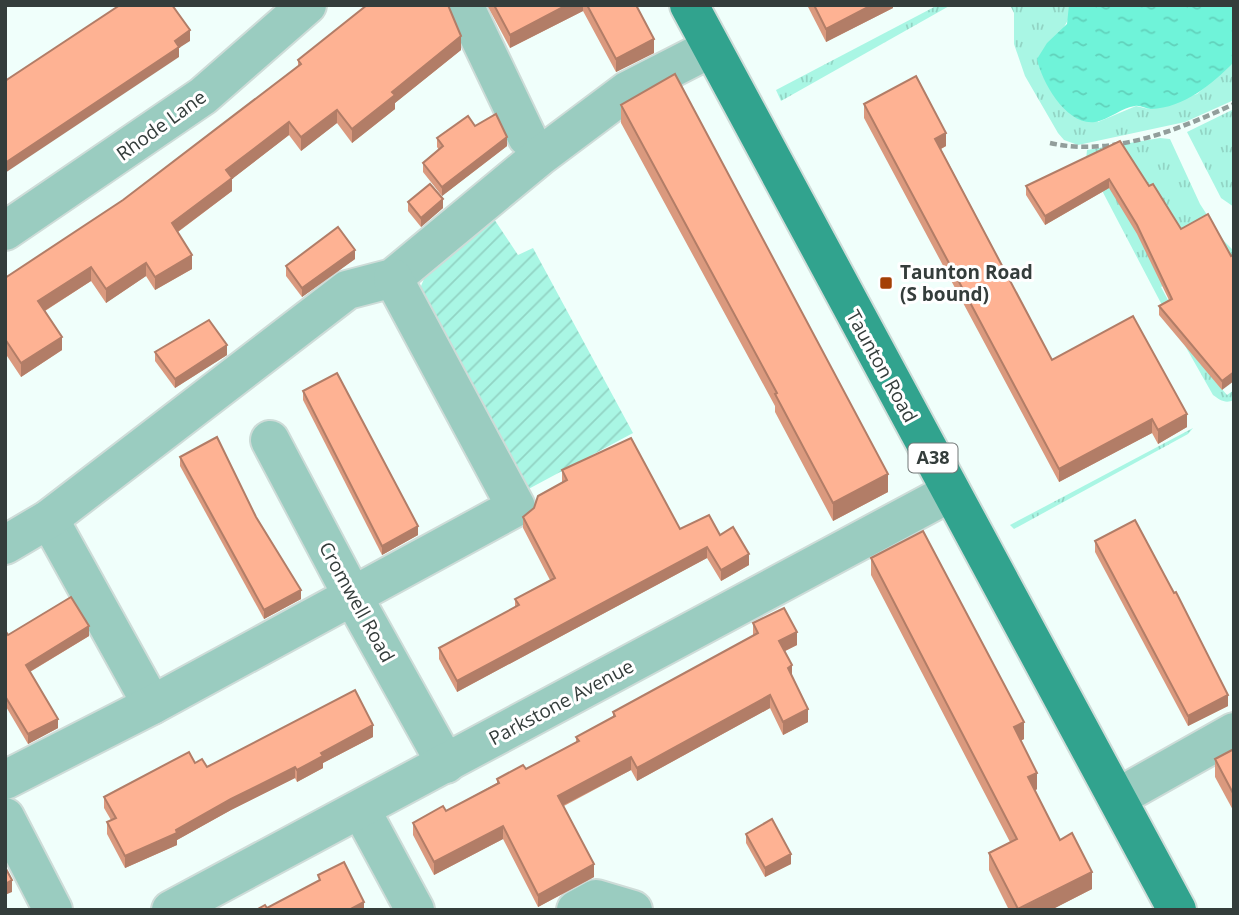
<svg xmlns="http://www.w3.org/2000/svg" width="1239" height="915" font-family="'Open Sans',sans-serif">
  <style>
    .grass { fill: url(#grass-tufts); fill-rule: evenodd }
    .garden { fill: url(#garden-furrows) }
    .water { fill: url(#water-ripples) }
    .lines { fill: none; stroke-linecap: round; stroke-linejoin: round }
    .minor-casing { stroke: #cedcd8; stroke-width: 42 }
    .major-casing { stroke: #cedcd8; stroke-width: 42 }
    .path { stroke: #929e9b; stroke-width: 4.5; stroke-dasharray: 7 3.5; stroke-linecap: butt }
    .minor { stroke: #9accc0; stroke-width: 38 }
    .major { stroke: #31a38e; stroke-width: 38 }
    .wall { fill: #da997e }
    .shaded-wall { fill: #b27d67 }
    .building { fill: #feb293; stroke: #b27d67; stroke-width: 2 }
    .poi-dot { fill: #a34005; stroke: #fff; stroke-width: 2.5 }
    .labels { text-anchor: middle; stroke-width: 6; stroke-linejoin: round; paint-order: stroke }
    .shield { fill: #fff; stroke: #717776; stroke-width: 2 }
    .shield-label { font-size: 18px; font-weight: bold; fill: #343d3b }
    .street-label { font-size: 19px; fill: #343d3b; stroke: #fff }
    .poi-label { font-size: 19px; font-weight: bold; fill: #343d3b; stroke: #fff; text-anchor: start }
  </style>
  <defs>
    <pattern id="grass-tufts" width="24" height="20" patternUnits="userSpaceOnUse" patternTransform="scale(1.75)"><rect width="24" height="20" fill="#a9f6e4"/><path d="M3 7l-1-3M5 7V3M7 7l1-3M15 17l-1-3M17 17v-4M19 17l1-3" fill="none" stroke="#92d4c4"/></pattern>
    <pattern id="garden-furrows" width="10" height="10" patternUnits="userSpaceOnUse" patternTransform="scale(1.75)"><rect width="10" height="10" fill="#a9f6e4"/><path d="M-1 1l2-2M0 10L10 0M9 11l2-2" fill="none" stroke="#92d4c4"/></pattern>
    <pattern id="water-ripples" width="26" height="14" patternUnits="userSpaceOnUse" patternTransform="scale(1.75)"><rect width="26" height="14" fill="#6ff3d9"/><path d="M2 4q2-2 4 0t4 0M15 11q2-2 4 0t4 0" fill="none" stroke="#61d1bb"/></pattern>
  </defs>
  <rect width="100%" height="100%" fill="#f0fffb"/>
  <g class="grass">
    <path d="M938,5H951L781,101L776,90Z"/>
    <path d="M1010,5H1069V18L1063,29L1098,122L1136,106L1149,109L1197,94L1234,62V100L1185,122L1078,145L1064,140L1058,133L1025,76L1014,44V13Z"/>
    <path d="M1234,109V207L1221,198L1187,132Z"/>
    <path d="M1160,138L1170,139L1200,204L1224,241L1234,251V347L1214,380L1227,395L1234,390V400C1225,404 1220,400 1213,395L1163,307L1086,160L1087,150ZM1185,275L1192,286L1168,300L1161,287Z"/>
    <path d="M1193,428L1188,434L1014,529L1010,525Z"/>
  </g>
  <path class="garden" d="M488,210L518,255L533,248L633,433L521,493L416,298L434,255Z"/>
  <path class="water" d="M1069,5H1234V62C1212,84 1184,108 1151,109C1146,109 1140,105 1135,106C1122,107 1109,120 1095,122C1067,126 1042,83 1037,59L1047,43L1067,24Z"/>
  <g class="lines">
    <g class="minor-casing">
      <g id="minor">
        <path d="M464,5L527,137"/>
        <path d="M5,231L203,96L307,5"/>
        <path d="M270,440L352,595L446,764"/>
        <path d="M49,519L152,705"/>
        <path d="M5,545L49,519L347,290L393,278L539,157L627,91L711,48"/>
        <path d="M5,780L152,705L516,507L393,278"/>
        <path d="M1117,798L1234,732"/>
        <path d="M361,810L415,910"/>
        <path d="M5,817L53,910"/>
        <path d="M171,910L951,492"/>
        <path d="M576,910L596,899L633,910"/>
      </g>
    </g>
    <g class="major-casing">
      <path id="major" d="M689,5L1177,910"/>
    </g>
    <path class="path" d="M1050,143C1112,157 1178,130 1234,104"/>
    <use href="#minor" class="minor"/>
    <use href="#major" class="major"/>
  </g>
  <g class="wall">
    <path d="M487,5H636L654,53L616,72L583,11L510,48Z"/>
    <path d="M807,5H893V8L826,42Z"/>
    <path d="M461,50L395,103V109L352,143L337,123L301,151L289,135L232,179V191L178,232L192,269L155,290L146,276L106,303L91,281L45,311L62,350L21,377L5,353V278L123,200L298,66V60Z"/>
    <path d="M864,104L946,146L941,149L1052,360L1187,427L1158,444L1152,433L1059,482L864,118Z"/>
    <path d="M621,105L888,492L833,521L775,412V406L621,123Z"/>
    <path d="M475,126L507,146L442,196L423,172V163L439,150L437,147V138Z"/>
    <path d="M1120,141L1149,186L1181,229L1231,256L1222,390L1159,315V306L1169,300L1137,234L1109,188L1045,225L1026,195V186Z"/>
    <path d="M408,202L443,208L421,227L408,211Z"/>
    <path d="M355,259L302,297L286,276V266Z"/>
    <path d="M155,352L227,355L175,388L155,361Z"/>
    <path d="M303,391L418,535L382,555L303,400Z"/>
    <path d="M180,457L256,517L301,599L264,619L180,466Z"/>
    <path d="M562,470L680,529L720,535L749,565L721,581L707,558L457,692L439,659V648L515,607V599L550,580L523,528V517L562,483Z"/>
    <path d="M1095,541L1228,706L1188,726L1095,552Z"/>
    <path d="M871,558L1024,739L1020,741L1037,789L1035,791L1060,840L1092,889L1051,910H1009L989,870V853L1010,842L871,575Z"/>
    <path d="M753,623L797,645L785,651L792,677L808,722L783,735L770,708L637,781L631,770L564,806L594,877L538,907L503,839L434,875L413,835V823L446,811L497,783V779L526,769L576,742V737L613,717V712L753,636Z"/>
    <path d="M5,630L8,635L89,636L30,672L58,728L28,744L5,705Z"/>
    <path d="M373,737L323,763V768L297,782L295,778L231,810L177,840V845L125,868L107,834V822L111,820L104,808V797L195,763L207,767Z"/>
    <path d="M1234,749V812L1215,777V759Z"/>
    <path d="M746,834L791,864L765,877L746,843Z"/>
  </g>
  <g class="shaded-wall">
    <path d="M567,5H583V11L510,48V35Z"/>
    <path d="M872,5H893V8L826,42V29Z"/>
    <path d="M190,30V41L179,48V57L5,173V163Z"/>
    <path d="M461,36V50L395,103V109L352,143V129L392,92Z"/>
    <path d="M654,39V53L616,72V59Z"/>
    <path d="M337,110V123L301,151V137Z"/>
    <path d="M289,122V135L232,179V191L172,236V223L226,170Z"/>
    <path d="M946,133V146L935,152V139Z"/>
    <path d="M507,137V146L442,196V187Z"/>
    <path d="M1109,179V188L1045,225V216Z"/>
    <path d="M443,199V208L421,227V218Z"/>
    <path d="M355,250V259L302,297V288Z"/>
    <path d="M192,255V269L155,290V277Z"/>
    <path d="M146,263V276L106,303V289Z"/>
    <path d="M91,267V281L38,315V301Z"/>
    <path d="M62,337V350L21,377V363Z"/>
    <path d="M227,345V355L175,388V379Z"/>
    <path d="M1234,372V381L1222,390V381Z"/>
    <path d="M1187,414V427L1158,444V430Z"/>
    <path d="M1152,419V433L1059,482V469Z"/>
    <path d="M888,474V492L833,521V503Z"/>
    <path d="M418,526V535L382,555V546Z"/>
    <path d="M707,547V558L457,692V681Z"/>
    <path d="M749,554V565L721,581V570Z"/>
    <path d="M301,590V599L264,619V610Z"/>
    <path d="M89,626V636L26,674V665Z"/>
    <path d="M797,632V645L779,654V641Z"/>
    <path d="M792,665V678L788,668Z"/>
    <path d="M770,695V708L637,781V768Z"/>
    <path d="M1228,695V706L1188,726V716Z"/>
    <path d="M808,709V722L783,735V722Z"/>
    <path d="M58,719V728L28,744V734Z"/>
    <path d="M1024,722V739L1014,744V727Z"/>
    <path d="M373,725V737L323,763V768L297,782V770L321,753Z"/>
    <path d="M631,757V770L558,808V796Z"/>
    <path d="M295,767V778L231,810L177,840V845L125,868V856L231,799Z"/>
    <path d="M1037,773V789L1028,794V777Z"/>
    <path d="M503,826V839L434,875V862Z"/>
    <path d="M791,854V864L765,877V868Z"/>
    <path d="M594,864V877L538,907V895Z"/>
    <path d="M1092,872V889L1051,910H1018Z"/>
    <path d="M12,880V892L5,895V884Z"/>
    <path d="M364,902V910H349Z"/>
  </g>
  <g class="building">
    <path d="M120,5H172L190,30L175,41L179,47L5,163V81Z"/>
    <path d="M367,5H448L461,36L392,92L395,95L352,129L337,110L301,137L289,122L226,170L232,178L172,223L192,255L155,277L146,263L106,289L91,267L38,301L62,337L21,363L5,339V278L123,200L301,64L298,60Z"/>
    <path d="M494,5H567L510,35Z"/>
    <path d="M587,5H636L654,39L616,59Z"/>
    <path d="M814,5H872L826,29Z"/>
    <path d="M675,74L888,474L833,503L775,394L777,393L621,105Z"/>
    <path d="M916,76L946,133L935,139L1052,360L1133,316L1187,414L1158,430L1152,419L1059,469L864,104Z"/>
    <path d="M496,114L507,137L442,187L423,163L443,146L437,138L468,116L475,126Z"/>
    <path d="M1120,141L1149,186L1153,184L1181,229L1208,214L1231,256L1234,254V372L1222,381L1159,306L1172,299L1137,225L1109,179L1045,216L1026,186Z"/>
    <path d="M430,184L443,199L421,218L408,202Z"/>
    <path d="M338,227L355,250L302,288L286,266Z"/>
    <path d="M209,320L227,345L175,379L155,352Z"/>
    <path d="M337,373L418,526L382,546L303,391Z"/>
    <path d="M217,437L256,517L301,590L264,610L180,457Z"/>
    <path d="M631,438L680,529L709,515L720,535L733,527L749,554L721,570L707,547L457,681L439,648L519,605L515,599L555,578L523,517L534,508L538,496L567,480L562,470Z"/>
    <path d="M1135,520L1174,593L1176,592L1228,695L1188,716L1095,541Z"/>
    <path d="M923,531L1024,722L1014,727L1037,773L1028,777L1060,840L1072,833L1092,872L1018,909L989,853L1017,839L871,558Z"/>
    <path d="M71,597L89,626L26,665L58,719L28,734L5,696V630L8,635Z"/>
    <path d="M784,608L797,632L779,641L792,665L788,668L808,709L783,722L770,695L637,768L631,757L558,796L594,864L538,895L503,826L434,862L413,823L443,806L446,811L499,783L497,779L523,765L526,769L579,741L576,737L615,716L613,712L758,633L753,623Z"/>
    <path d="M355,690L373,725L321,753L323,756L297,770L295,767L231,799L176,830L177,833L125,856L107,822L116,818L104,797L189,752L195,763L202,759L207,767Z"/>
    <path d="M1234,749V795L1215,759Z"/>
    <path d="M772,819L791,854L765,868L746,834Z"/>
    <path d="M344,862L364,902L349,910H256L265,905L267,908L320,880L318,875Z"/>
    <path d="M5,867L12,880L5,884Z"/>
  </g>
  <rect class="poi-dot" x="879" y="276" width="14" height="14" rx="3.5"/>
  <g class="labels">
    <rect class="shield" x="908.5" y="443.5" width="49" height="29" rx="5"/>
    <g class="shield-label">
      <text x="933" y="464">A38</text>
    </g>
    <g class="street-label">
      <text transform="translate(161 125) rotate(-36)" y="7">Rhode Lane</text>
      <text transform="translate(882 366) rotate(61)" y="7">Taunton Road</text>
      <text transform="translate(357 602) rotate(61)" y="7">Cromwell Road</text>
      <text transform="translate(561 702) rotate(-28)" y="7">Parkstone Avenue</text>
    </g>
    <g class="poi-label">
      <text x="900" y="279">Taunton Road<tspan x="900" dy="22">(S bound)</tspan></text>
    </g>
  </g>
  <rect width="1239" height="915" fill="none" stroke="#343d3b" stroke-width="14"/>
</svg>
